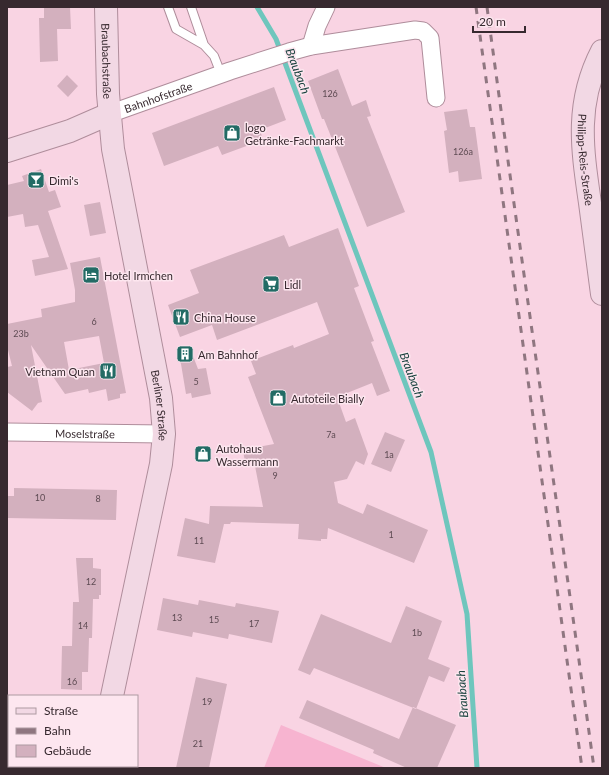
<svg xmlns="http://www.w3.org/2000/svg" width="609" height="775" font-family="Lato,sans-serif">
<style>
.pitch{fill:#f7b4d0}
.lines{fill:none;stroke-linecap:round;stroke-linejoin:round}
.stream{stroke:#6ec6bd;stroke-width:5}
.building{fill:#d3b0be;fill-rule:evenodd}
.lane-casing{stroke:#af8d9b;stroke-width:10}
.street-casing{stroke:#af8d9b;stroke-width:19}
.secondary-casing{stroke:#af8d9b;stroke-width:24}
.lane{stroke:#fff;stroke-width:8}
.street{stroke:#fff;stroke-width:17}
.secondary{stroke:#f2d8e4;stroke-width:22}
.rail{stroke:#8f7680;stroke-width:3;stroke-dasharray:7 7;stroke-linecap:butt}
.labels{text-anchor:middle;dominant-baseline:central;stroke-width:3;stroke-linejoin:round;paint-order:stroke}
.number-label{font-size:9px;fill:#5e4b53}
.street-label{font-size:11px;fill:#37292f;stroke:#fde6ef}
.poi-label{font-size:11px;fill:#37292f;stroke:#fde6ef;text-anchor:start}
.water-label{font-size:12px;font-style:italic;fill:#1a433f;stroke:#fde6ef}
</style>
<rect width="100%" height="100%" fill="#f9d4e3"/>
<path class="pitch" d="M 281,725 L 386,768 L 264,768 Z"/>
<g class="lines">
<path class="stream" d="M 257,7 L 276,39 L 431,452 L 467,614 L 477,768"/>
</g>
<path class="building" d="M 44,7 L 70,7 L 71,29 L 57,29 L 58,61 L 40,62 L 39,18 L 44,18 Z
M 338,69 L 352,106 L 366,100 L 371,116 L 367,117 L 405,212 L 367,227 L 324,119 L 322,119 L 308,81 Z
M 67,75 L 78,86 L 68,97 L 57,86 Z
M 274,87 L 286,120 L 260,130 L 263,140 L 222,155 L 218,146 L 164,166 L 152,133 Z
M 467,109 L 470,127 L 475,127 L 482,179 L 459,182 L 458,171 L 449,173 L 444,131 L 447,130 L 444,112 Z
M 41,169 L 49,192 L 55,190 L 61,207 L 48,211 L 68,269 L 35,276 L 32,260 L 49,257 L 38,225 L 25,227 L 23,214 L 7,217 L 7,185 L 24,181 L 22,176 Z
M 100,202 L 106,233 L 90,236 L 84,205 Z
M 338,228 L 359,286 L 354,288 L 374,341 L 371,342 L 390,391 L 377,396 L 372,383 L 337,397 L 346,422 L 355,418 L 368,454 L 364,465 L 356,461 L 347,479 L 334,482 L 338,503 L 363,514 L 367,504 L 428,530 L 414,563 L 328,528 L 327,539 L 321,539 L 321,541 L 298,539 L 299,524 L 231,522 L 230,524 L 224,524 L 215,563 L 177,556 L 185,518 L 209,524 L 210,506 L 263,507 L 254,461 L 245,463 L 243,450 L 274,444 L 248,377 L 256,374 L 251,361 L 293,345 L 294,348 L 329,334 L 317,302 L 217,340 L 212,325 L 180,337 L 168,305 L 199,293 L 190,270 L 284,235 L 289,247 Z
M 100,257 L 126,393 L 120,394 L 120,398 L 108,401 L 106,389 L 89,393 L 88,389 L 65,394 L 31,345 L 42,402 L 38,403 L 32,411 L 7,392 L 7,367 L 12,366 L 7,346 L 7,324 L 42,317 L 41,309 L 75,302 L 75,290 L 70,263 ZM 99,336 L 104,363 L 69,370 L 64,342 Z
M 190,348 L 198,369 L 206,368 L 211,394 L 192,398 L 191,393 L 186,394 L 181,364 L 177,353 Z
M 385,432 L 405,440 L 391,472 L 371,464 Z
M 14,488 L 117,490 L 116,520 L 7,518 L 7,496 L 14,496 Z
M 76,558 L 93,558 L 93,568 L 101,569 L 101,595 L 99,595 L 99,599 L 93,599 L 92,638 L 89,638 L 88,672 L 82,672 L 82,690 L 61,689 L 62,646 L 72,646 L 73,602 L 79,602 Z
M 163,598 L 198,605 L 199,600 L 235,607 L 236,603 L 279,611 L 272,643 L 229,634 L 228,639 L 193,632 L 192,637 L 157,630 Z
M 406,606 L 442,621 L 428,659 L 450,668 L 444,682 L 429,676 L 416,709 L 314,668 L 310,675 L 298,670 L 321,614 L 391,643 Z
M 196,677 L 227,684 L 209,768 L 176,768 Z
M 307,700 L 399,739 L 413,707 L 456,725 L 437,768 L 407,768 L 373,753 L 374,750 L 299,718 Z"/>
<g class="lines">
<g class="lane-casing">
<path id="lane" d="M 168,7 L 176,29 L 204,45 L 214,56 L 221,74
M 191,7 L 204,45"/>
</g>
<g class="street-casing">
<g id="street">
<path d="M 311,46 L 317,26 L 326,7"/>
<path id="s1" d="M 109,114 L 230,71 L 289,52 L 311,46 L 415,30 L 423,31 L 430,38 L 436,98"/>
<path id="s2" d="M 7,432 L 164,434"/>
</g>
</g>
<g class="secondary-casing">
<g id="secondary">
<path id="s3" d="M 106,7 L 108,94 L 113,149 L 161,398 L 164,434 L 161,464 L 112,696"/>
<path id="s4" d="M 602,51 C 575,103 582,148 590,203 C 594,233 598,264 602,294"/>
<path d="M 7,151 L 70,131 L 109,114"/>
<path d="M 97,768 L 97,766"/>
</g>
</g>
<use href="#lane" class="lane"/>
<use href="#street" class="street"/>
<use href="#secondary" class="secondary"/>
<path class="rail" d="M 476,7 L 582,768
M 487,7 C 521,261 559,514 594,768"/>
</g>
<defs>
<g id="shop-square" transform="scale(0.9)"><rect x="-9" y="-9" width="18" height="18" rx="4" fill="#226b65" stroke="#fde6ef"/><path d="M-5-2.5h2.3a2.7 3.5 0 0 1 5.4 0H5L5.5 6h-11ZM-1.5-2.5h3a1.5 2.3 0 0 0-3 0Z" fill="#fff"/></g>
<g id="bar-square" transform="scale(0.9)"><rect x="-9" y="-9" width="18" height="18" rx="4" fill="#226b65" stroke="#fde6ef"/><path d="M-6-5H6L.8 .8V4.5H3.5V6h-7V4.5H-.8V.8Z" fill="#fff"/></g>
<g id="hotel-square" transform="scale(0.9)"><rect x="-9" y="-9" width="18" height="18" rx="4" fill="#226b65" stroke="#fde6ef"/><path d="M-6-4.5h1.5V1H6V5H4.5V3h-9V5H-6ZM-4 0a1.8 1.8 0 1 1 3.6 0ZM.5 0V-2.5h3Q6-2.5 6 0Z" fill="#fff"/></g>
<g id="supermarket-square" transform="scale(0.9)"><rect x="-9" y="-9" width="18" height="18" rx="4" fill="#226b65" stroke="#fde6ef"/><path d="M-6-5.5h2.5l.6 2H6L4.5 2H-2.5L-4.4-4H-6ZM-1.5 3.2a1.3 1.3 0 1 0 .1 0ZM3 3.2a1.3 1.3 0 1 0 .1 0Z" fill="#fff"/></g>
<g id="restaurant-square" transform="scale(0.9)"><rect x="-9" y="-9" width="18" height="18" rx="4" fill="#226b65" stroke="#fde6ef"/><path d="M-5-6h1v4h1v-4h1v4h1v-4h1v5L-1.5 .5V6h-2V.5L-5-1ZM5-6V6H3V1.5H1.5Q1.5-4 5-6Z" fill="#fff"/></g>
<g id="building-square" transform="scale(0.9)"><rect x="-9" y="-9" width="18" height="18" rx="4" fill="#226b65" stroke="#fde6ef"/><path d="M-4-6H4V6H1V3H-1V6H-4ZM-2.5-4.3h1.7v1.8h-1.7ZM.8-4.3h1.7v1.8H.8ZM-2.5-1h1.7V.8h-1.7ZM.8-1h1.7V.8H.8Z" fill="#fff"/></g>
</defs>
<g fill-rule="evenodd">
<use href="#shop-square" x="232" y="133"/>
<use href="#bar-square" x="36" y="180"/>
<use href="#hotel-square" x="91" y="275"/>
<use href="#supermarket-square" x="271" y="284"/>
<use href="#restaurant-square" x="181" y="317"/>
<use href="#building-square" x="185" y="354"/>
<use href="#restaurant-square" x="108" y="371"/>
<use href="#shop-square" x="278" y="398"/>
<use href="#shop-square" x="203" y="454"/>
</g>
<g class="labels">
<g class="number-label">
<text x="330" y="93">126</text>
<text x="463" y="151">126a</text>
<text x="94" y="321">6</text>
<text x="21" y="333">23b</text>
<text x="196" y="381">5</text>
<text x="331" y="434">7a</text>
<text x="389" y="454">1a</text>
<text x="275" y="475">9</text>
<text x="40" y="497">10</text>
<text x="98" y="498">8</text>
<text x="391" y="534">1</text>
<text x="199" y="540">11</text>
<text x="91" y="581">12</text>
<text x="177" y="617">13</text>
<text x="214" y="619">15</text>
<text x="254" y="623">17</text>
<text x="83" y="625">14</text>
<text x="417" y="632">1b</text>
<text x="72" y="681">16</text>
<text x="207" y="701">19</text>
<text x="198" y="743">21</text>
</g>
<g class="street-label">
<text stroke="none"><textPath href="#s3" startOffset="54">Braubachstraße</textPath></text>
<text stroke="none"><textPath href="#s1" startOffset="52">Bahnhofstraße</textPath></text>
<text stroke="none"><textPath href="#s4" startOffset="112">Philipp-Reis-Straße</textPath></text>
<text stroke="none"><textPath href="#s3" startOffset="403">Berliner Straße</textPath></text>
<text stroke="none"><textPath href="#s2" startOffset="78">Moselstraße</textPath></text>
</g>
<g class="poi-label">
<text x="245" y="127">logo<tspan x="245" dy="13">Getränke-Fachmarkt</tspan></text>
<text x="49" y="180">Dimi's</text>
<text x="104" y="275">Hotel Irmchen</text>
<text x="284" y="284">Lidl</text>
<text x="194" y="317">China House</text>
<text x="198" y="354">Am Bahnhof</text>
<text x="95" y="371" text-anchor="end">Vietnam Quan</text>
<text x="291" y="398">Autoteile Bially</text>
<text x="216" y="448">Autohaus<tspan x="216" dy="13">Wassermann</tspan></text>
</g>
<g class="water-label">
<text transform="translate(298 71) rotate(69)">Braubach</text>
<text transform="translate(412 375) rotate(69)">Braubach</text>
<text transform="translate(462 694) rotate(-94)">Braubach</text>
</g>
</g>
<rect width="609" height="775" fill="none" stroke="#37292f" stroke-width="16"/>
<rect x="8" y="695" width="130" height="72" fill="#fde6ef" stroke="#ae9aa2"/>
<rect x="16" y="708" width="20" height="6" fill="#f2d8e4" stroke="#ae9aa2"/>
<text x="44" y="715" font-size="12" fill="#37292f">Straße</text>
<rect x="16" y="728" width="20" height="6" fill="#8f7680" stroke="#ae9aa2"/>
<text x="44" y="735" font-size="12" fill="#37292f">Bahn</text>
<rect x="16" y="745" width="20" height="12" fill="#d3b0be" stroke="#ae9aa2"/>
<text x="44" y="755" font-size="12" fill="#37292f">Gebäude</text>
<path d="M473 26v6h52v-6" fill="none" stroke="#37292f" stroke-width="2"/>
<text x="479" y="26" font-size="12" fill="#37292f" stroke="#fde6ef" stroke-width="3" paint-order="stroke">20 m</text>
</svg>
